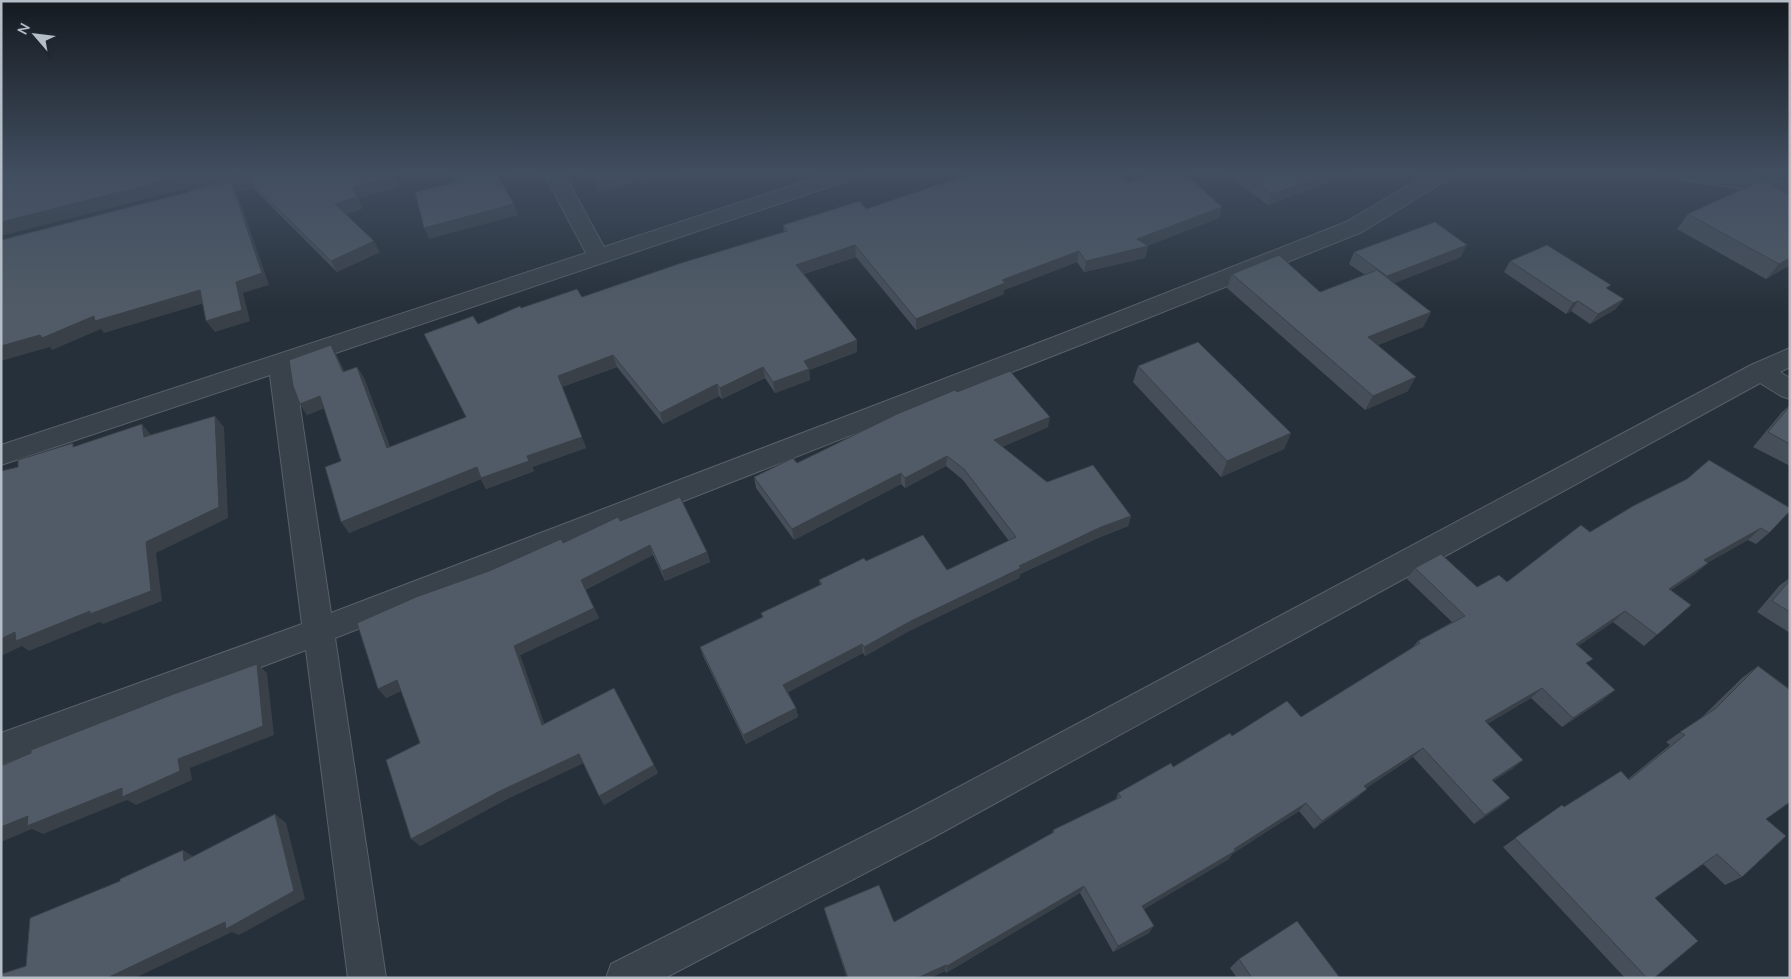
<svg xmlns="http://www.w3.org/2000/svg" width="1791" height="979" font-family="'Nunito Sans',sans-serif">
<style>
.lines{fill:none;stroke-linecap:round;stroke-linejoin:round}
.street-casing{stroke:#576068;stroke-width:2}
.street{fill:#39424a;fill-rule:evenodd}
.wall{fill:#464e59}
.shaded-wall{fill:#394048}
.building{fill:#515b67;stroke:#394048}
</style>
<rect width="100%" height="100%" fill="#26303a"/>
<g class="lines">
<g class="street-casing">
<path id="street" d="M 259,172 L 294,172 L 291,176 L 196,201 L 189,199 L 186,195 L 189,191 Z
M 543,172 L 563,172 L 604,247 L 833,172 L 864,172 L 861,176 L 294,367 L 331,613 L 1072,330 L 1346,222 L 1431,172 L 1456,172 L 1453,176 L 1362,232 L 1088,342 L 335,638 L 386,978 L 348,978 L 306,650 L 1,765 L 1,733 L 302,624 L 270,375 L 1,465 L 1,445 L 586,253 Z
M 1658,172 L 1714,172 L 1790,183 L 1790,195 L 1668,178 L 1661,176 Z
M 1790,348 L 1790,367 L 1780,372 L 1790,378 L 1790,399 L 1781,396 L 1760,383 L 932,838 L 665,978 L 606,978 L 611,964 L 908,814 L 1751,365 Z"/>
</g>
<use href="#street" class="street"/>
</g>
<path class="wall" d="M 392,172 L 398,187 L 358,198 L 362,209 L 346,214 L 380,252 L 337,272 L 253,188 L 246,177 Z
M 588,172 L 679,172 L 679,174 L 643,184 L 640,180 L 600,192 Z
M 1224,172 L 1359,172 L 1268,205 Z
M 1129,182 L 1219,218 L 1147,246 L 1148,246 L 1145,258 L 1084,272 L 1077,262 L 1004,290 L 1004,294 L 916,330 L 856,257 L 804,274 L 857,340 L 857,352 L 809,370 L 810,380 L 775,393 L 765,378 L 722,399 L 719,396 L 663,424 L 617,367 L 562,387 L 586,448 L 532,467 L 534,471 L 486,489 L 481,479 L 349,533 L 341,461 L 324,408 L 307,415 L 300,404 L 337,356 L 344,371 L 357,367 L 364,378 L 390,447 L 466,417 L 478,324 L 521,308 L 582,297 L 784,232 L 783,225 L 866,209 Z
M 1688,214 L 1790,265 L 1766,279 L 1677,229 Z
M 1354,252 L 1461,257 L 1394,283 L 1431,312 L 1423,327 L 1378,345 L 1408,391 L 1365,410 L 1227,288 L 1232,274 L 1320,292 L 1365,275 L 1349,264 Z
M 1510,261 L 1608,289 L 1616,309 L 1590,324 L 1571,311 L 1566,314 L 1504,272 Z
M 1138,366 L 1291,433 L 1284,449 L 1221,477 L 1133,382 Z
M 957,392 L 1048,427 L 1002,447 L 1047,482 L 1131,516 L 1128,526 L 1098,538 L 1020,574 L 1019,578 L 909,631 L 865,656 L 863,653 L 788,692 L 796,708 L 798,717 L 746,744 L 703,656 L 700,647 L 762,617 L 761,613 L 820,585 L 819,580 L 866,561 L 947,570 L 1009,541 L 963,480 L 946,466 L 905,488 L 901,484 L 794,540 L 756,488 L 754,477 L 797,463 Z
M 1790,405 L 1790,466 L 1753,447 L 1782,412 Z
M 1687,479 L 1769,533 L 1756,544 L 1748,540 L 1707,563 L 1708,563 L 1695,574 L 1671,590 L 1691,605 L 1644,646 L 1613,622 L 1578,646 L 1603,700 L 1562,727 L 1531,698 L 1487,724 L 1523,760 L 1512,769 L 1493,781 L 1510,798 L 1499,807 L 1474,824 L 1413,757 L 1366,788 L 1358,797 L 1314,829 L 1299,811 L 1232,854 L 1229,859 L 1144,909 L 1149,933 L 1113,952 L 1080,893 L 946,973 L 945,971 L 930,978 L 847,978 L 826,915 L 824,908 L 894,922 L 1052,833 L 1053,830 L 1116,799 L 1118,793 L 1173,767 L 1232,736 L 1301,717 L 1412,648 L 1418,641 L 1452,622 L 1407,579 L 1415,568 L 1477,587 L 1507,582 L 1590,532 Z
M 620,521 L 707,552 L 710,562 L 665,581 L 653,555 L 585,590 L 599,618 L 520,655 L 544,724 L 654,765 L 658,773 L 604,805 L 583,763 L 507,799 L 420,846 L 420,743 L 401,691 L 386,698 L 563,543 Z
M 1790,578 L 1790,633 L 1757,612 L 1780,585 Z
M 1758,666 L 1790,689 L 1790,802 L 1766,819 L 1742,877 L 1725,885 L 1703,864 L 1655,898 L 1654,978 L 1625,978 L 1503,847 L 1562,805 L 1564,807 L 1628,779 L 1670,745 L 1666,742 L 1701,718 L 1743,677 Z
M 1239,959 L 1340,978 L 1237,978 L 1230,968 Z"/>
<path class="shaded-wall" d="M 199,172 L 231,172 L 232,177 L 1,236 L 1,222 Z
M 239,172 L 250,172 L 240,175 Z
M 392,172 L 398,187 L 358,198 L 362,209 L 341,215 L 335,204 L 353,187 Z
M 632,172 L 638,172 L 640,180 L 600,192 L 598,183 Z
M 651,172 L 679,172 L 679,174 L 643,184 L 641,175 Z
M 1334,172 L 1359,172 L 1268,205 L 1272,194 Z
M 231,181 L 237,192 L 269,285 L 243,293 L 250,321 L 215,332 L 206,321 L 236,282 Z
M 514,204 L 518,215 L 429,239 L 424,228 Z
M 1222,207 L 1219,218 L 1141,248 L 1148,246 L 1145,258 L 1084,272 L 1086,261 L 1137,239 Z
M 374,241 L 380,252 L 337,272 L 331,261 Z
M 855,245 L 856,257 L 797,276 L 796,265 Z
M 1467,245 L 1461,257 L 1382,288 L 1387,276 Z
M 1079,251 L 1077,262 L 1004,290 L 1004,294 L 916,330 L 916,319 L 1002,280 Z
M 1790,258 L 1790,265 L 1766,279 L 1779,264 Z
M 200,290 L 208,302 L 104,333 L 101,329 L 52,350 L 50,347 L 1,361 L 1,346 L 40,335 L 94,316 Z
M 1624,299 L 1616,309 L 1590,324 L 1598,314 Z
M 1578,301 L 1571,311 L 1566,314 L 1573,303 Z
M 1431,312 L 1423,327 L 1361,352 L 1368,337 Z
M 857,340 L 857,352 L 809,370 L 810,380 L 775,393 L 773,382 L 804,361 Z
M 331,345 L 337,356 L 350,383 L 343,372 Z
M 613,355 L 617,367 L 562,387 L 558,376 Z
M 357,367 L 364,378 L 394,459 L 387,448 Z
M 763,367 L 765,378 L 722,399 L 720,388 Z
M 1416,377 L 1408,391 L 1365,410 L 1373,396 Z
M 717,384 L 719,396 L 663,424 L 660,413 Z
M 320,396 L 327,407 L 307,415 L 300,404 Z
M 215,416 L 224,427 L 228,518 L 156,553 L 162,601 L 103,624 L 100,622 L 29,651 L 22,646 L 1,656 L 1,639 L 15,632 L 90,611 L 146,542 Z
M 1050,417 L 1048,427 L 993,451 L 994,440 Z
M 142,424 L 151,435 L 144,437 Z
M 1291,433 L 1284,449 L 1221,477 L 1227,461 Z
M 582,437 L 586,448 L 532,467 L 534,471 L 486,489 L 481,479 L 349,533 L 341,522 L 477,467 L 527,456 Z
M 947,456 L 946,466 L 905,488 L 905,478 Z
M 901,473 L 901,484 L 794,540 L 792,529 Z
M 1131,516 L 1128,526 L 1098,538 L 1020,574 L 1019,578 L 909,631 L 865,656 L 864,647 L 909,622 L 1019,566 L 1101,527 Z
M 1761,528 L 1748,540 L 1692,571 L 1704,560 Z
M 650,545 L 653,555 L 585,590 L 581,580 Z
M 707,552 L 710,562 L 665,581 L 662,571 Z
M 1708,563 L 1695,574 L 1657,599 L 1669,589 Z
M 594,608 L 599,618 L 520,655 L 548,734 L 542,725 L 514,646 Z
M 1625,611 L 1613,622 L 1565,655 L 1576,644 Z
M 862,644 L 863,653 L 785,694 L 783,685 Z
M 257,664 L 267,673 L 274,735 L 190,768 L 192,780 L 136,805 L 127,800 L 43,834 L 32,829 L 1,842 L 1,827 L 28,816 L 122,788 L 178,759 Z
M 397,680 L 405,689 L 386,698 L 378,689 Z
M 1542,688 L 1531,698 L 1475,731 L 1485,721 Z
M 1615,690 L 1603,700 L 1562,727 L 1573,718 Z
M 796,708 L 798,717 L 746,744 L 743,735 Z
M 1423,748 L 1413,757 L 1356,795 L 1364,786 Z
M 579,754 L 584,763 L 507,799 L 420,846 L 411,839 L 500,791 Z
M 1523,760 L 1512,769 L 1481,789 L 1492,780 Z
M 654,765 L 658,773 L 604,805 L 599,796 Z
M 1367,789 L 1358,797 L 1314,829 L 1322,821 Z
M 1510,798 L 1499,807 L 1474,824 L 1485,815 Z
M 1306,803 L 1299,811 L 1232,854 L 1229,859 L 1137,913 L 1142,906 Z
M 275,814 L 286,823 L 305,899 L 239,935 L 232,932 L 135,978 L 107,978 Z
M 183,850 L 196,858 L 184,861 Z
M 1084,886 L 1080,893 L 946,973 L 947,966 Z
M 1154,926 L 1149,933 L 1113,952 L 1118,946 Z
M 946,965 L 945,971 L 930,978 L 917,978 Z"/>
<path class="building" d="M 1,172 L 199,172 L 1,222 Z
M 263,172 L 391,172 L 393,176 L 353,187 L 357,197 L 335,204 L 374,241 L 331,261 L 246,177 Z
M 452,172 L 496,172 L 514,204 L 424,228 L 415,192 L 457,182 Z
M 591,172 L 632,172 L 598,183 Z
M 639,172 L 651,172 L 641,175 Z
M 975,172 L 1119,172 L 1129,182 L 1154,172 L 1184,172 L 1222,207 L 1137,239 L 1148,246 L 1086,261 L 1079,251 L 1002,280 L 1005,283 L 916,319 L 855,245 L 796,265 L 857,340 L 804,361 L 809,369 L 773,382 L 763,367 L 720,388 L 717,384 L 660,413 L 613,355 L 558,376 L 582,437 L 527,456 L 529,461 L 481,478 L 477,467 L 341,522 L 325,467 L 341,461 L 320,396 L 300,404 L 293,386 L 289,360 L 331,345 L 343,372 L 357,367 L 387,448 L 466,417 L 424,334 L 473,316 L 478,324 L 520,306 L 521,308 L 577,289 L 582,297 L 681,263 L 787,231 L 783,225 L 860,201 L 866,209 Z
M 1241,172 L 1334,172 L 1272,194 Z
M 1762,180 L 1790,195 L 1790,258 L 1779,264 L 1688,214 Z
M 231,181 L 262,273 L 236,282 L 242,310 L 206,321 L 200,290 L 95,321 L 94,316 L 42,338 L 40,335 L 1,346 L 1,240 Z
M 1435,222 L 1467,245 L 1387,276 L 1354,252 Z
M 1547,245 L 1611,285 L 1606,288 L 1624,299 L 1598,314 L 1578,301 L 1573,303 L 1510,261 Z
M 1279,255 L 1320,292 L 1377,270 L 1431,312 L 1368,337 L 1416,377 L 1373,396 L 1232,274 Z
M 1198,342 L 1291,433 L 1227,461 L 1138,366 Z
M 1010,371 L 1050,417 L 994,440 L 1047,482 L 1093,465 L 1131,516 L 1101,527 L 1019,566 L 1021,568 L 909,622 L 864,647 L 862,644 L 783,685 L 796,708 L 743,735 L 700,647 L 763,617 L 761,613 L 822,584 L 819,580 L 864,558 L 866,561 L 923,535 L 947,570 L 1016,537 L 964,469 L 947,456 L 905,478 L 901,473 L 792,529 L 754,477 L 793,458 L 797,463 L 897,414 L 955,390 L 957,392 Z
M 1790,406 L 1790,444 L 1768,432 Z
M 215,416 L 219,507 L 146,542 L 151,591 L 90,614 L 90,611 L 16,641 L 15,632 L 1,639 L 1,471 L 18,467 L 18,460 L 73,443 L 73,447 L 142,424 L 144,437 Z
M 1709,460 L 1790,508 L 1790,511 L 1769,533 L 1761,528 L 1704,560 L 1708,563 L 1669,589 L 1691,605 L 1657,635 L 1625,611 L 1576,644 L 1593,659 L 1586,663 L 1615,690 L 1573,718 L 1542,688 L 1485,721 L 1523,760 L 1492,780 L 1510,798 L 1485,815 L 1423,748 L 1364,786 L 1367,789 L 1322,821 L 1306,803 L 1234,849 L 1235,851 L 1142,906 L 1154,926 L 1118,946 L 1084,886 L 947,966 L 946,965 L 917,978 L 848,978 L 824,908 L 879,885 L 894,922 L 1054,832 L 1053,830 L 1121,797 L 1118,793 L 1171,763 L 1173,767 L 1230,733 L 1232,736 L 1287,701 L 1301,717 L 1420,643 L 1418,641 L 1465,616 L 1415,568 L 1441,554 L 1477,587 L 1499,575 L 1507,582 L 1581,525 L 1590,532 L 1633,506 L 1687,479 Z
M 680,497 L 707,552 L 662,571 L 650,545 L 581,580 L 594,608 L 514,646 L 542,725 L 614,688 L 654,765 L 599,796 L 579,754 L 500,791 L 411,839 L 386,760 L 420,743 L 397,680 L 378,689 L 357,623 L 416,597 L 489,571 L 561,539 L 563,543 L 618,517 L 620,521 Z
M 1790,580 L 1790,612 L 1772,601 Z
M 257,664 L 263,726 L 178,759 L 180,771 L 122,797 L 122,788 L 27,826 L 28,816 L 1,827 L 1,766 L 31,753 L 31,750 L 171,695 Z
M 1758,666 L 1790,690 L 1790,802 L 1766,819 L 1786,836 L 1742,877 L 1717,854 L 1655,898 L 1698,941 L 1654,978 L 1647,978 L 1515,838 L 1562,805 L 1564,807 L 1621,771 L 1629,780 L 1685,735 L 1680,732 L 1715,709 Z
M 275,814 L 294,891 L 226,929 L 225,922 L 107,978 L 1,978 L 1,974 L 26,966 L 30,918 L 120,881 L 120,879 L 183,850 L 184,861 Z
M 1297,921 L 1340,978 L 1252,978 L 1239,959 Z"/>
<linearGradient id="sky" x2="0" y2="1"><stop stop-color="#151a20"/><stop offset="0.56" stop-color="#414e60"/><stop offset="1" stop-color="#414e60" stop-opacity="0"/></linearGradient>
<rect width="1791" height="309" fill="url(#sky)"/>
<rect width="1791" height="979" fill="none" stroke="#b5bdc6" stroke-width="5"/>
<g transform="translate(35 35) rotate(298)" stroke="#1e272f" stroke-width="4" paint-order="stroke">
<path d="M0-4L9 19L0 12L-9 19Z" fill="#b5bdc6"/>
<text y="-8" font-size="14" font-weight="bold" text-anchor="middle" fill="#b5bdc6">N</text>
</g>
</svg>
